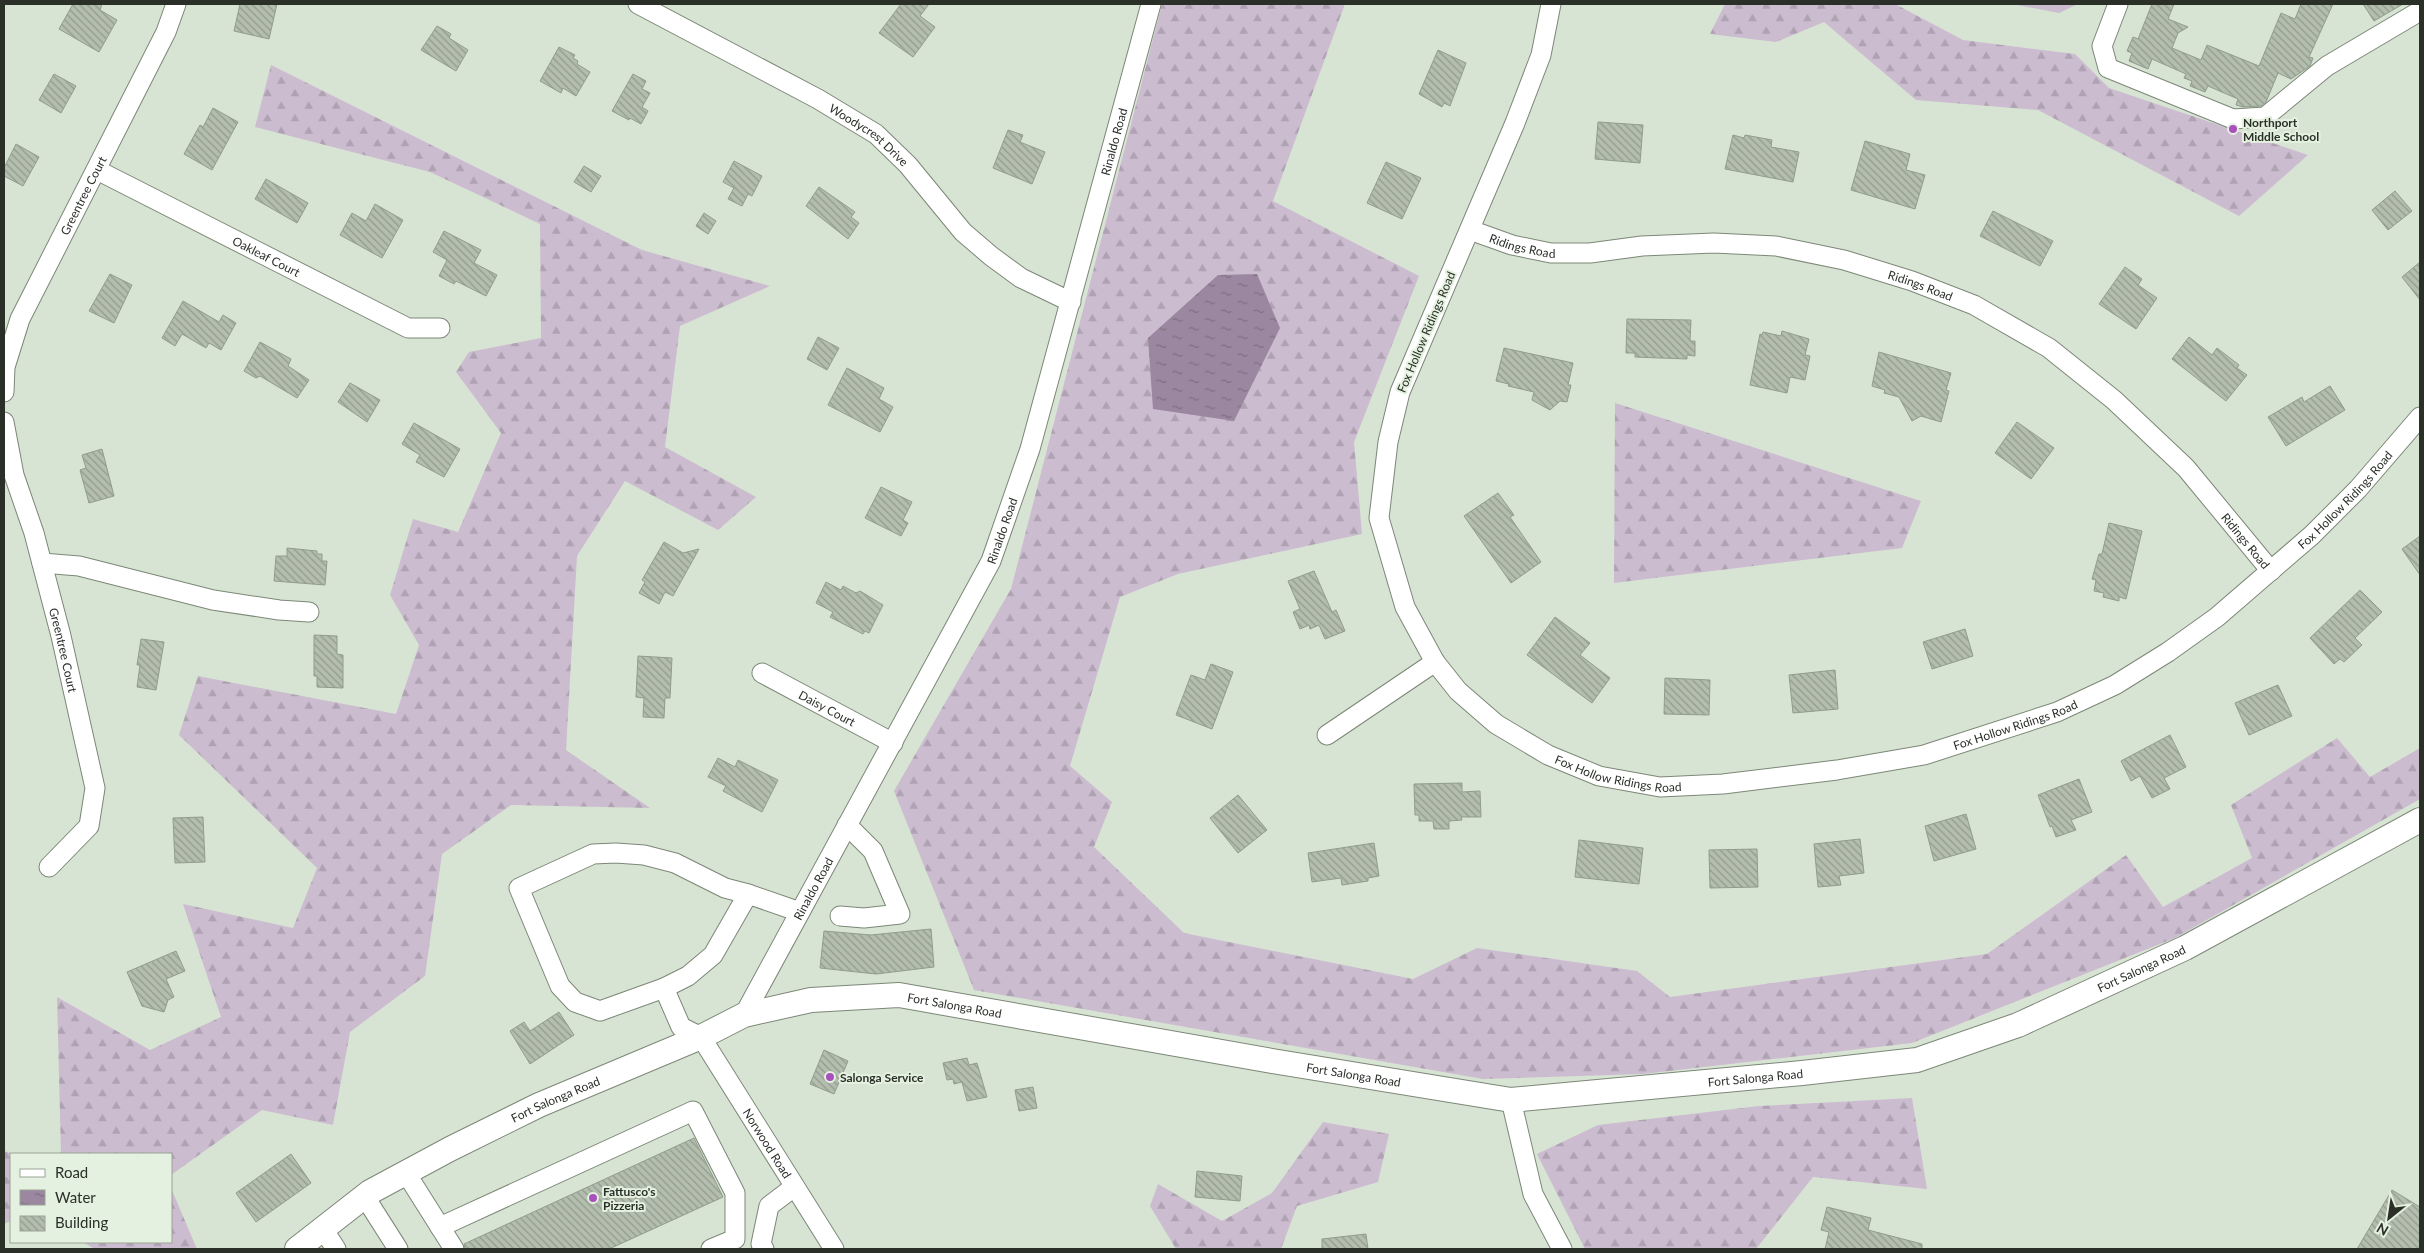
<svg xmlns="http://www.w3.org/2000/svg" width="2424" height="1253" font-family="Lato,sans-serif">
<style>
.green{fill:#ccbcd0}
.forest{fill:url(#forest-firs)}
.water{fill:url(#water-ripples)}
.building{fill:url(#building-back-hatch);stroke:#919d8c}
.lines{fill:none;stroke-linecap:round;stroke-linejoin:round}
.minor-casing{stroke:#7c8777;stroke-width:21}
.major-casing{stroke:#7c8777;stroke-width:26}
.minor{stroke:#fff;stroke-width:19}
.major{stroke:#fff;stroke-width:24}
.poi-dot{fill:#a950bd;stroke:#e5f1e0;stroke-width:2}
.labels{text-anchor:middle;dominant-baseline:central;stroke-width:4;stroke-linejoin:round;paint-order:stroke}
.poi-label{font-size:12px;font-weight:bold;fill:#2a2f28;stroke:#e5f1e0;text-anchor:start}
.street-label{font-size:12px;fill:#2a2f28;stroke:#e5f1e0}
</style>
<defs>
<pattern id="forest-firs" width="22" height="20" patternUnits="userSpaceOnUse" patternTransform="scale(1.25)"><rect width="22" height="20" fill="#ccbcd0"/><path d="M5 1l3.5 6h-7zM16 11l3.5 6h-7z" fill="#afa2b3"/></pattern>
<pattern id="water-ripples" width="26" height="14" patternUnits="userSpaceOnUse" patternTransform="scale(1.25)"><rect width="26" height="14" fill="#9b879f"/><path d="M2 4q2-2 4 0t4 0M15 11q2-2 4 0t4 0" fill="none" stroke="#7f6f82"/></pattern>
<pattern id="building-back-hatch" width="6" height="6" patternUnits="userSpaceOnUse" patternTransform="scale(1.25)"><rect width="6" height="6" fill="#b3beae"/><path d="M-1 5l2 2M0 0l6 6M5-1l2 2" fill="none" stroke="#929b8e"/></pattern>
</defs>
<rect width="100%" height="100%" fill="#d8e4d3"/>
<path class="green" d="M 2012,4 L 2078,4 L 2059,13 Z"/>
<path class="forest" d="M 1162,4 L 1345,4 L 1273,201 L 1419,276 L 1354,442 L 1362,534 L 1178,574 L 1120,597 L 1070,766 L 1112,802 L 1094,847 L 1184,933 L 1413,979 L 1477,948 L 1637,971 L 1670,997 L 1987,954 L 2126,855 L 2163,907 L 2252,858 L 2231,805 L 2337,738 L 2370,777 L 2420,748 L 2420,799 L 2175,938 L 1912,1043 L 1643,1074 L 1483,1079 L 974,990 L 894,791 L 1011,589 Z
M 1725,4 L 1895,4 L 1963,40 L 2075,54 L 2109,88 L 2308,155 L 2239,216 L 2038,110 L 1916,100 L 1824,22 L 1776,42 L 1710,34 Z
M 271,65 L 642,250 L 770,286 L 680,326 L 665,447 L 756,497 L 718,530 L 625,481 L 577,556 L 566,750 L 650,808 L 511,805 L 442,854 L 425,976 L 350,1032 L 333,1125 L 262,1110 L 171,1175 L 171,1154 L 61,1154 L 57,997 L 150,1050 L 221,1017 L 183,904 L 293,928 L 317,868 L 179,735 L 198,676 L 396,714 L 419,645 L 390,595 L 413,519 L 458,532 L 501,433 L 456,372 L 469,352 L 541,338 L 540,224 L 430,172 L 255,127 Z
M 1615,403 L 1921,501 L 1902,548 L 1614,583 Z
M 1912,1098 L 1927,1189 L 1813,1177 L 1756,1249 L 1585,1249 L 1537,1154 L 1598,1125 L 1759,1106 Z
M 1323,1122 L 1389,1134 L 1378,1182 L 1297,1206 L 1281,1249 L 1176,1249 L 1150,1206 L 1158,1184 L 1222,1221 L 1272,1193 Z
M 4,1151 L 13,1154 L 11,1154 L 11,1221 L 4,1224 Z
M 171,1188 L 197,1249 L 95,1249 L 82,1242 L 171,1242 Z"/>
<path class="water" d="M 1257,274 L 1280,328 L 1234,421 L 1153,409 L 1148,338 L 1218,275 Z"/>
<path class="building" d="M 73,4 L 102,4 L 100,10 L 117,20 L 99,52 L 59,29 Z
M 240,4 L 277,4 L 269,39 L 234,31 Z
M 901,4 L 929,4 L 920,16 L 935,27 L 913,57 L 879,33 Z
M 2152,4 L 2174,4 L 2168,19 L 2188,27 L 2178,33 L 2172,48 L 2201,60 L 2207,45 L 2259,66 L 2281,13 L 2295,19 L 2301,4 L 2333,4 L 2309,57 L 2313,58 L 2310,66 L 2291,79 L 2278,73 L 2266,102 L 2261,106 L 2243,107 L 2236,105 L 2238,99 L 2208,86 L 2205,92 L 2190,86 L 2192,81 L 2184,78 L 2186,74 L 2152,59 L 2148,69 L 2129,61 L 2132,53 L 2127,51 L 2133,37 L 2138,39 Z
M 2363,4 L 2403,4 L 2374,21 Z
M 437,26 L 451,34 L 449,38 L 468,50 L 456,71 L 421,50 Z
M 559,47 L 575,55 L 573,58 L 578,61 L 577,64 L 590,72 L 576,96 L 563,88 L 561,93 L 540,81 Z
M 1438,50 L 1466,63 L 1450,106 L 1444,103 L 1442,107 L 1419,94 Z
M 54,74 L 76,86 L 61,113 L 39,100 Z
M 633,74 L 646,81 L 642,89 L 650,93 L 642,107 L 648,111 L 641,124 L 630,118 L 629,120 L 612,111 Z
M 213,108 L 238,122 L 212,170 L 184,154 L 200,125 L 203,127 Z
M 1598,122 L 1643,125 L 1640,163 L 1595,159 Z
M 1008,130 L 1023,135 L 1020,142 L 1045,152 L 1032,184 L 993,168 Z
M 1733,135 L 1744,138 L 1745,135 L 1772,140 L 1771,147 L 1799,152 L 1793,182 L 1725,169 Z
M 1865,141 L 1910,154 L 1906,170 L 1925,175 L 1915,209 L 1851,190 Z
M 16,144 L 39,157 L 23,186 L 4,176 L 4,168 Z
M 734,161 L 762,176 L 752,196 L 748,194 L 742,206 L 728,199 L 734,188 L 723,182 Z
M 1386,162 L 1421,178 L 1402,219 L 1367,203 Z
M 584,166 L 601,176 L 591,192 L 574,182 Z
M 266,179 L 308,203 L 297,223 L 255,199 Z
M 819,187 L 855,212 L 851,217 L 859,223 L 848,239 L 806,206 Z
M 2395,191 L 2412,211 L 2388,230 L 2372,210 Z
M 375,204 L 403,220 L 382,258 L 340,235 L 352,213 L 366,221 Z
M 1993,211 L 2053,241 L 2040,266 L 1980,236 Z
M 704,213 L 716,221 L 708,234 L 696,226 Z
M 444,231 L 481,250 L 474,263 L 497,275 L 486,296 L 456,281 L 454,284 L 439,276 L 447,260 L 433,252 Z
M 2420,262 L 2420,300 L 2402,277 Z
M 2125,267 L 2142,279 L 2138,285 L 2157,298 L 2136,329 L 2099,304 Z
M 110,274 L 132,285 L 114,323 L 89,311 Z
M 183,301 L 219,322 L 223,315 L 236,323 L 221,350 L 209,343 L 206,348 L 182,334 L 175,346 L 162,338 Z
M 1627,319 L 1691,320 L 1690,341 L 1695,341 L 1695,356 L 1687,355 L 1687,359 L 1635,357 L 1635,353 L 1626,353 Z
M 1782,331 L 1809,339 L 1805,355 L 1810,356 L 1805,380 L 1790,377 L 1787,393 L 1750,385 L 1760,334 L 1762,335 L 1763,332 L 1781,336 Z
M 818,337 L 839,348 L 827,370 L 807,359 Z
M 2189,337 L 2212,355 L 2217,348 L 2239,365 L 2237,368 L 2247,375 L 2226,401 L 2172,359 Z
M 260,342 L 291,359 L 288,366 L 309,380 L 297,398 L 260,376 L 256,378 L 244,371 Z
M 1504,348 L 1573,363 L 1568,385 L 1571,385 L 1567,402 L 1560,401 L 1550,410 L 1532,400 L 1534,392 L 1508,386 L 1509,384 L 1496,381 Z
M 1879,352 L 1951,373 L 1946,390 L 1949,391 L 1941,422 L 1921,416 L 1912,421 L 1899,397 L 1884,393 L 1885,390 L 1872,386 Z
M 847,368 L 884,388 L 879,399 L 893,407 L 880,432 L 828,405 Z
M 350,383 L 380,400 L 367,422 L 338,402 Z
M 2330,386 L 2345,410 L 2286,446 L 2268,417 L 2302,397 L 2304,402 Z
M 2017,422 L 2054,448 L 2031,479 L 1995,453 Z
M 414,423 L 460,449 L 444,477 L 416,462 L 420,455 L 402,444 Z
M 102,449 L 114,496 L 89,503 L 80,470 L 86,468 L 82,455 Z
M 881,487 L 912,502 L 903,520 L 908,523 L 901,536 L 865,518 Z
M 1498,493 L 1514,515 L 1510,517 L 1541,562 L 1511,583 L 1464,516 Z
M 2109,523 L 2142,531 L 2126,599 L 2119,597 L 2119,601 L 2103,597 L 2104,593 L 2094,591 L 2096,580 L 2092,579 L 2099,554 L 2102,554 Z
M 2420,536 L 2420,575 L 2402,549 Z
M 664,542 L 683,553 L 699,549 L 673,596 L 665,592 L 659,604 L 639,593 L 645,582 L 642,580 Z
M 287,548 L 317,551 L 317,554 L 322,554 L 322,561 L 327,561 L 325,585 L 274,581 L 276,556 L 287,556 Z
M 1314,571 L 1332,612 L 1336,610 L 1345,631 L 1325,639 L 1319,625 L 1310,629 L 1309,625 L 1300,629 L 1293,612 L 1300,609 L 1288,581 Z
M 826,582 L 841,590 L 843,586 L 856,593 L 860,591 L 883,605 L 869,633 L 865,631 L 863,634 L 830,617 L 833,612 L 816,603 Z
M 2360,590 L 2382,612 L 2355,638 L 2362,645 L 2344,662 L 2340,659 L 2334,664 L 2310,638 Z
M 1555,617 L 1590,643 L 1580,655 L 1610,678 L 1592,703 L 1527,655 Z
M 1965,629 L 1973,656 L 1932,669 L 1923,642 Z
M 314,635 L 337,636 L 337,654 L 343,655 L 343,688 L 317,687 L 317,676 L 314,676 Z
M 141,639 L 164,642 L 156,690 L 137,687 L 140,665 L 137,665 Z
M 638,656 L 672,658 L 670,698 L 665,698 L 664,718 L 643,717 L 644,698 L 636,697 Z
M 1211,664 L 1233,672 L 1212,729 L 1176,715 L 1191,675 L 1205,680 Z
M 1835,670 L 1838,709 L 1793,713 L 1789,675 Z
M 1665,678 L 1710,680 L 1709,715 L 1664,714 Z
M 2278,685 L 2292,716 L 2249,735 L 2235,703 Z
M 2170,735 L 2186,767 L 2164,778 L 2170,789 L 2152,798 L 2140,776 L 2131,781 L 2121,761 Z
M 718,758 L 735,767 L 738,760 L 778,780 L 762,812 L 723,791 L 726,786 L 708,777 Z
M 2079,779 L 2092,812 L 2071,820 L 2076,830 L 2056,837 L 2052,826 L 2050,827 L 2038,795 Z
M 1462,783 L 1462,792 L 1480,791 L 1481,817 L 1461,817 L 1462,820 L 1449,821 L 1449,829 L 1434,829 L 1433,821 L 1419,821 L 1419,815 L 1415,815 L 1414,784 Z
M 1238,795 L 1267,830 L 1238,853 L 1210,818 Z
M 1966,814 L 1976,849 L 1934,861 L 1925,826 Z
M 203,817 L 205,862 L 175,863 L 173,818 Z
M 1860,839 L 1864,873 L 1839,876 L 1841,885 L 1818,887 L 1814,844 Z
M 1579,840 L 1643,848 L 1639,884 L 1575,877 Z
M 1374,843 L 1379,876 L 1368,878 L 1368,881 L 1342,885 L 1341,878 L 1312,882 L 1308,853 Z
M 1757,849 L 1758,887 L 1710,888 L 1709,850 Z
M 931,929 L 934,967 L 876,974 L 820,968 L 824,931 L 871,935 Z
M 176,951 L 185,971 L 166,979 L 174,997 L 168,1000 L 164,1012 L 142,1006 L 127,972 Z
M 559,1012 L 574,1035 L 530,1064 L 510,1031 L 524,1022 L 530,1031 Z
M 824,1050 L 848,1061 L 834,1094 L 810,1084 Z
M 967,1058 L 969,1065 L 977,1063 L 987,1097 L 967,1101 L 962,1082 L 954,1084 L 953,1079 L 947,1080 L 943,1063 Z
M 1033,1087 L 1037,1108 L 1019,1111 L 1015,1090 Z
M 694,1138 L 723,1197 L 609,1249 L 465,1249 L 464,1244 Z
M 291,1154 L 311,1183 L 256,1222 L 236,1193 Z
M 1197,1171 L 1242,1176 L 1240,1201 L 1195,1197 Z
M 2392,1190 L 2420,1207 L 2420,1249 L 2357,1249 Z
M 1827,1207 L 1871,1218 L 1868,1230 L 1922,1244 L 1922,1249 L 1825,1249 L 1829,1232 L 1821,1230 Z
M 1366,1234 L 1368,1249 L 1322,1249 L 1322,1239 Z"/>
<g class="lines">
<g class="minor-casing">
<g id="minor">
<path id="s1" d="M 638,4 L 818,99 L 876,134 L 908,165 L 963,232 L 991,256 L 1021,278 L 1071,302"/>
<path id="s2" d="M 1551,4 L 1541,55 L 1515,123 L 1400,392 L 1388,442 L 1379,518 L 1405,607 L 1435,662 L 1458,691 L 1496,724 L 1548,755 L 1599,776 L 1660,787 L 1723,784 L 1837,770 L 1924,755 L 2057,712 L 2115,685 L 2168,652 L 2217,617 L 2312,535 L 2358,489 L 2420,417"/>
<path d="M 2118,4 L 2102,46 L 2108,68 L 2233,119 L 2265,117 L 2327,66 L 2420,11"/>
<path id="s3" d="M 97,170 L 408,328 L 440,328"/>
<path id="s4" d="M 1470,230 L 1512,245 L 1551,253 L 1590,253 L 1642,246 L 1714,243 L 1776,246 L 1844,260 L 1912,281 L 1974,305 L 2049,348 L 2114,400 L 2186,468 L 2271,571"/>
<path id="s5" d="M 4,392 L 5,367 L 20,319 L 166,32 L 176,4"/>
<path id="s6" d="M 4,422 L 14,475 L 34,533 L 61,636 L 95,788 L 89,826 L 49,867"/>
<path d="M 42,563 L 79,566 L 213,600 L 279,610 L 309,612"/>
<path id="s7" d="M 762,673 L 893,743"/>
<path d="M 1327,735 L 1435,662"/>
<path id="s8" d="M 800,912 L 748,894 L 713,955 L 688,976 L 664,988 L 681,1027 L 701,1037 L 834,1249"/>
<path d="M 840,916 L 864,918 L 900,914 L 873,851 L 847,825"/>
<path d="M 664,988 L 600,1011 L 575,1002 L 560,986 L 519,888 L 593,854 L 616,853 L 644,855 L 675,863 L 725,888 L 748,894"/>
<path id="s9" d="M 744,1015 L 991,561 L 1030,449 L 1151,4"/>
<path d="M 1511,1100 L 1533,1194 L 1562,1249"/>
<path d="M 406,1173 L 454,1249"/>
<path d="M 365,1197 L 398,1249"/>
<path d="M 440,1227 L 693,1111 L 735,1193 L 735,1239 L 711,1249"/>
<path d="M 323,1229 L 336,1249"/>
<path d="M 764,1249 L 761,1244 L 769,1206 L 794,1187"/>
</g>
</g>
<g class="major-casing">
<g id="major">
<path id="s10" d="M 297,1249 L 370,1192 L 450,1149 L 539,1105 L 701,1037 L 744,1015 L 811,1000 L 899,995 L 1272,1061 L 1511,1100 L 1802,1073 L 1917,1060 L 2018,1025 L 2185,948 L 2420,820"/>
</g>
</g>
<use href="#minor" class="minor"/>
<use href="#major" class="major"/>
</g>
<g class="poi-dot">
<circle cx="2233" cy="129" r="5"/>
<circle cx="830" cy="1077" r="5"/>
<circle cx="593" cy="1198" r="5"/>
</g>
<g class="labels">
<g class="poi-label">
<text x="2243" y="122">Northport<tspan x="2243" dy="14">Middle School</tspan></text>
<text x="840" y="1077">Salonga Service</text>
<text x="603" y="1191">Fattusco's<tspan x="603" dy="14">Pizzeria</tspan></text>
</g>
<g class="street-label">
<text stroke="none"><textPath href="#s1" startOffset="266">Woodycrest Drive</textPath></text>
<text stroke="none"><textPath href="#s9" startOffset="954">Rinaldo Road</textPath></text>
<text stroke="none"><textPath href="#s5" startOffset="214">Greentree Court</textPath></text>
<text stroke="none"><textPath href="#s4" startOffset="55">Ridings Road</textPath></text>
<text stroke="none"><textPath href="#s3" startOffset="190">Oakleaf Court</textPath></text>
<text stroke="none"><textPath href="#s4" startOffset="460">Ridings Road</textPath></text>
<text transform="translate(1426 332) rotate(-67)">Fox Hollow Ridings Road</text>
<text stroke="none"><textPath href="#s2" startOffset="1732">Fox Hollow Ridings Road</textPath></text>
<text stroke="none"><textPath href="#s9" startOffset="549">Rinaldo Road</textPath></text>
<text stroke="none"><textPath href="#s4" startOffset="880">Ridings Road</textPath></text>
<text stroke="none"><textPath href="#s6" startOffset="236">Greentree Court</textPath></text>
<text stroke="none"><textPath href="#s7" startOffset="74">Daisy Court</textPath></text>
<text stroke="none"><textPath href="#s2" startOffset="1328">Fox Hollow Ridings Road</textPath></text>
<text stroke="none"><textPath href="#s2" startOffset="922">Fox Hollow Ridings Road</textPath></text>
<text stroke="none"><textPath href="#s9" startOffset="144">Rinaldo Road</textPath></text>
<text stroke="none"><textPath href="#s10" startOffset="1935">Fort Salonga Road</textPath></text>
<text stroke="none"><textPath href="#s10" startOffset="720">Fort Salonga Road</textPath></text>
<text stroke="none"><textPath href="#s10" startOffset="1125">Fort Salonga Road</textPath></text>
<text stroke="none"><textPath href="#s10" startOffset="1530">Fort Salonga Road</textPath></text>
<text stroke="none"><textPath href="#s10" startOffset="300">Fort Salonga Road</textPath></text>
<text stroke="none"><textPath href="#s8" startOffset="375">Norwood Road</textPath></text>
</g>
</g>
<rect width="2424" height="1253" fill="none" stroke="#2a2f28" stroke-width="10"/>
<rect x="10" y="1153" width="162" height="90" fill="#e5f1e0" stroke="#9aa396"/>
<rect x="20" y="1169" width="25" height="8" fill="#ffffff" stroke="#9aa396"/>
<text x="55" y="1178" font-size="15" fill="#2a2f28">Road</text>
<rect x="20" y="1190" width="25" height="15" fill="url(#water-ripples)" stroke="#9aa396"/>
<text x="55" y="1203" font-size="15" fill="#2a2f28">Water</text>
<rect x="20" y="1216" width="25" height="15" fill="url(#building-back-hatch)" stroke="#9aa396"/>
<text x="55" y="1228" font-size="15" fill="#2a2f28">Building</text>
<g transform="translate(2389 1218) rotate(210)" stroke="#e5f1e0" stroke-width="4" paint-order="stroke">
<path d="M0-4L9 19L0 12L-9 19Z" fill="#2a2f28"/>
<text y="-8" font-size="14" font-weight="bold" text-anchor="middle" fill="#2a2f28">N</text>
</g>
</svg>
